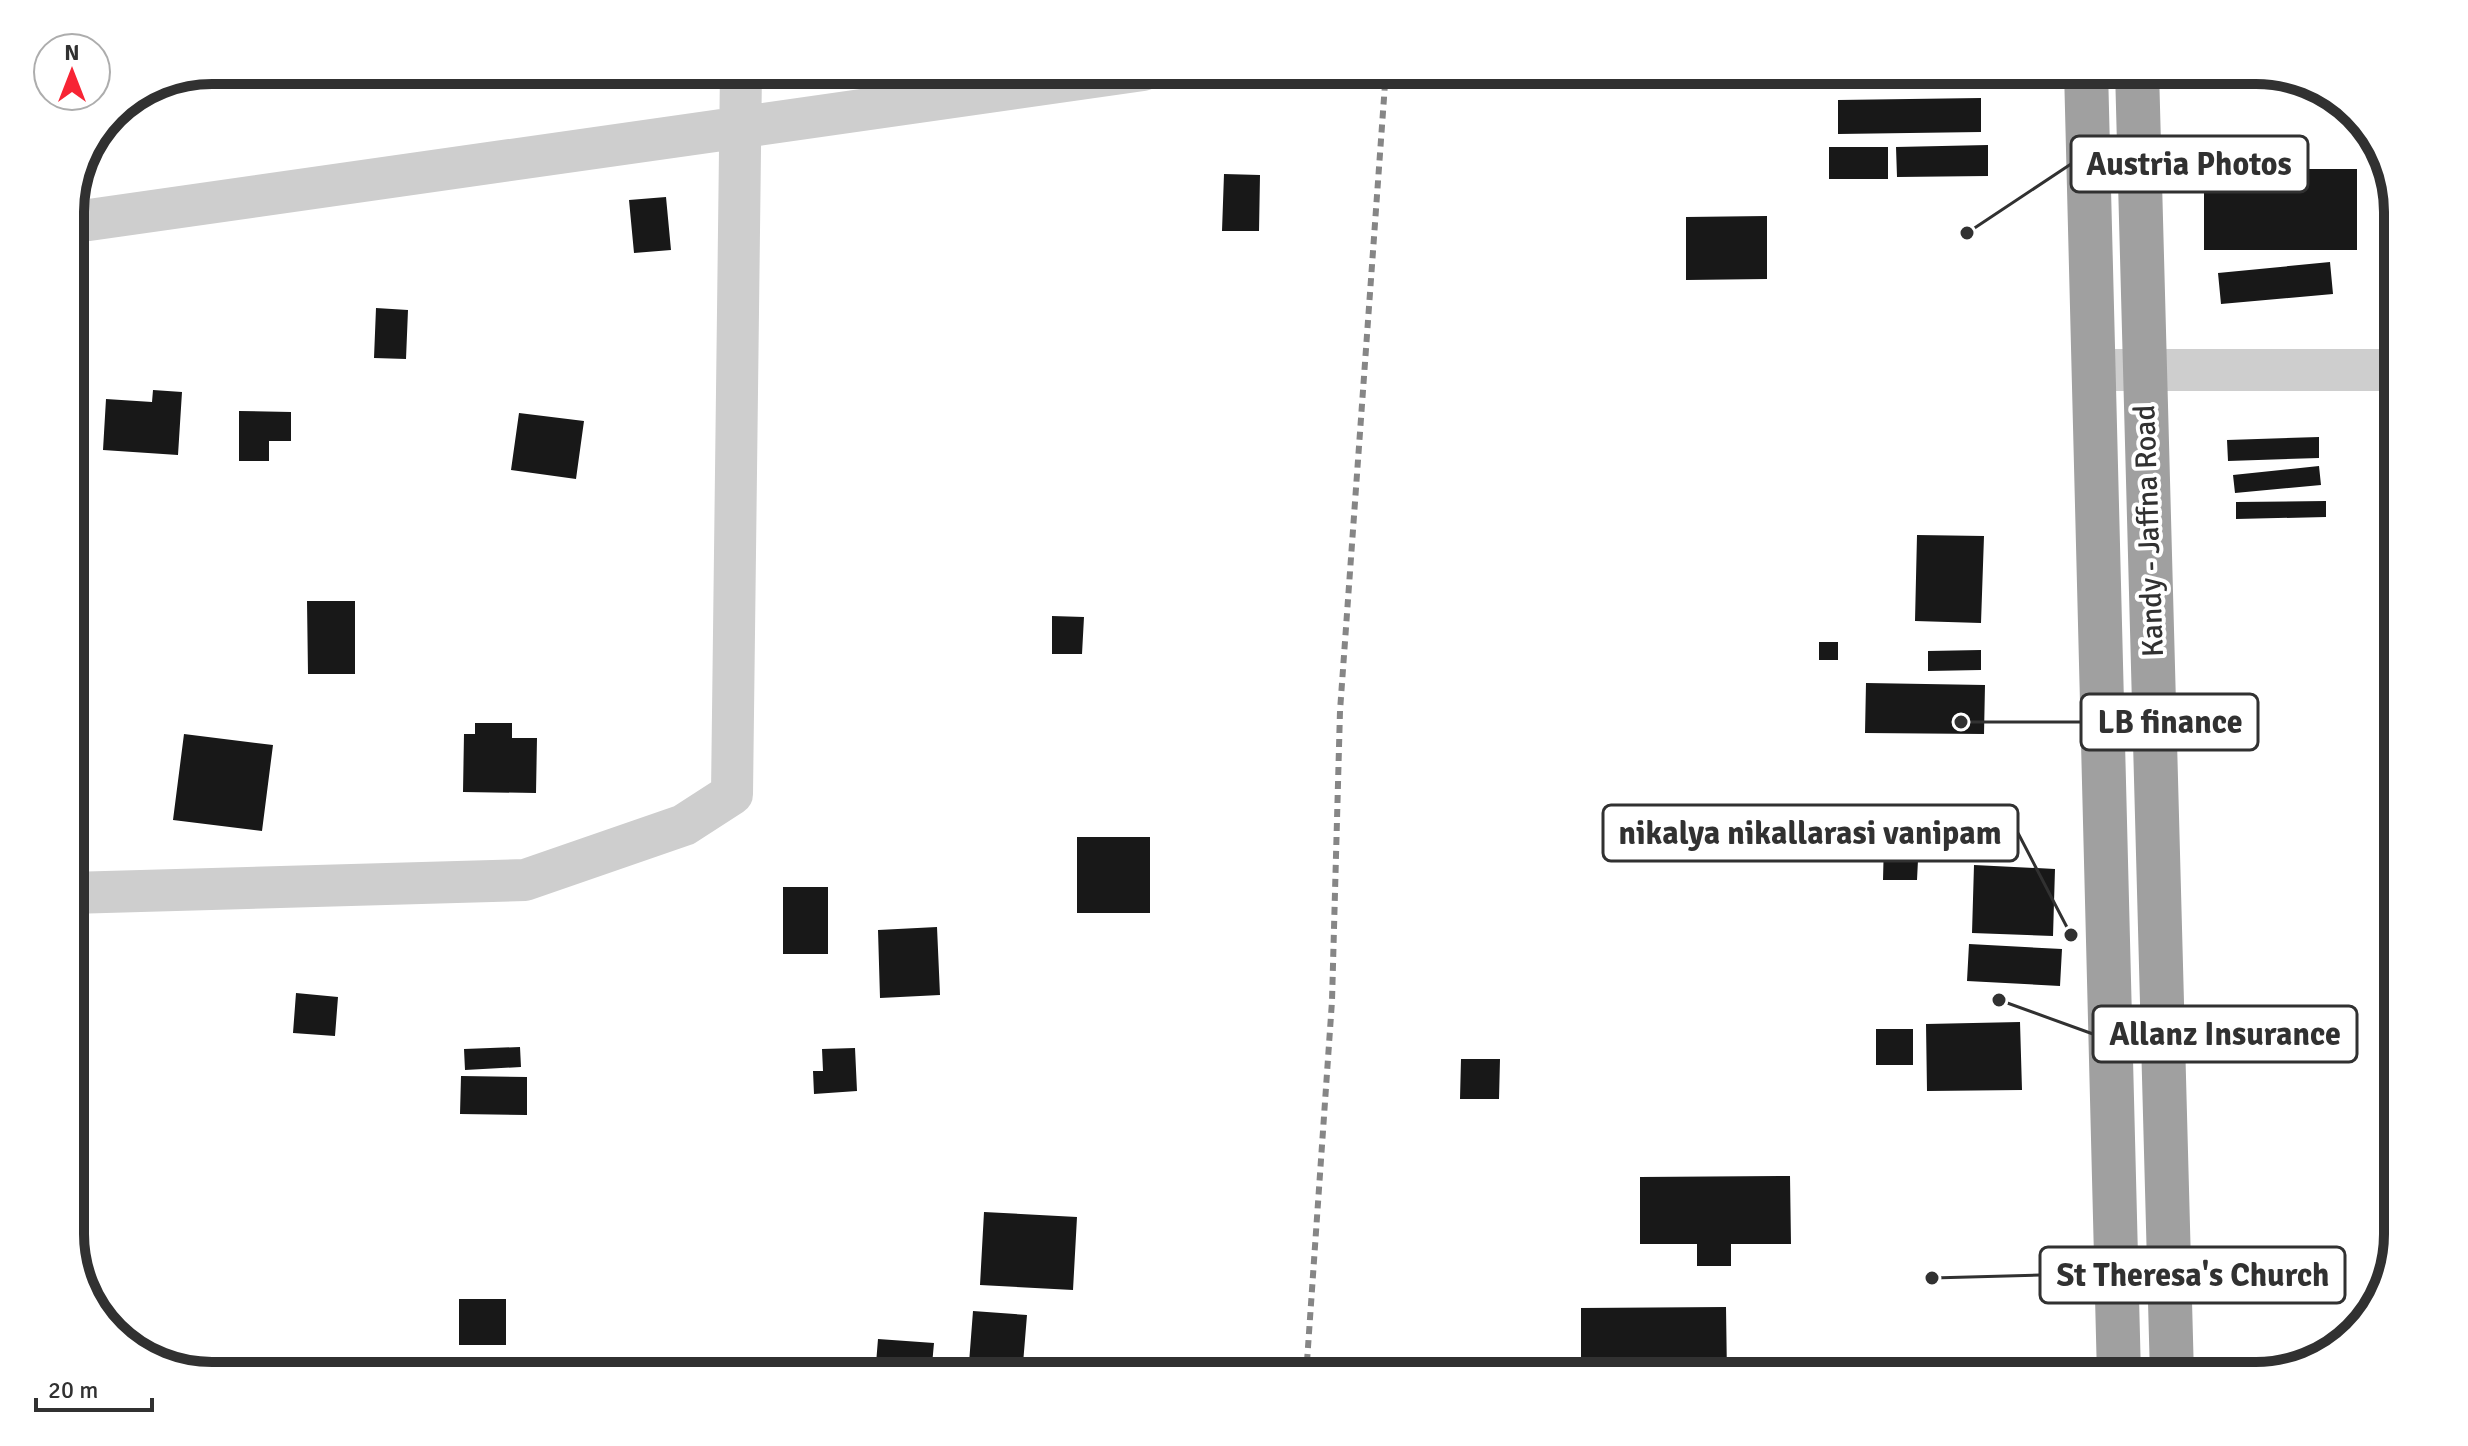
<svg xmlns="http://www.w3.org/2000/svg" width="2468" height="1446" font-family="Signika,sans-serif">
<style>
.building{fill:#181818}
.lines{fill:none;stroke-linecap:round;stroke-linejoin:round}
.minor{stroke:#cecece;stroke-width:42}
.trunk{stroke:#a0a0a0;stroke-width:44}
.rail{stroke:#868686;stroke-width:6;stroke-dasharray:8 6;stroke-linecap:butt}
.labels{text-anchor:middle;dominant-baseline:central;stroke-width:8;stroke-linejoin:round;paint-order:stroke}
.street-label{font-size:30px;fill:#313131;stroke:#fff}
.rim{fill:none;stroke:#313131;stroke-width:10}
.leader{fill:none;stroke:#313131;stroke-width:3}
.callout-dot{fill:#313131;stroke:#fff;stroke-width:3}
.callout{fill:#fff;stroke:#313131;stroke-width:3}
.callout-label{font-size:32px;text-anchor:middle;font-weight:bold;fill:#313131}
</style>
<rect width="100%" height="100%" fill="#fff"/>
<path class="building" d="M 1981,98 L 1981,132 L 1838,134 L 1838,100 Z
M 1988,145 L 1988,176 L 1897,177 L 1896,147 Z
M 1829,147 L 1888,147 L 1888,179 L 1829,179 Z
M 2204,169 L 2357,169 L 2357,250 L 2204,250 Z
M 1224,174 L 1260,175 L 1259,231 L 1222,231 Z
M 666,197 L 671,250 L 634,253 L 629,200 Z
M 1767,216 L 1767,279 L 1686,280 L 1686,217 Z
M 2330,262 L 2333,294 L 2221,304 L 2218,273 Z
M 376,308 L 408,310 L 406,359 L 374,358 Z
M 153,390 L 182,392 L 178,455 L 103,450 L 106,399 L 152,402 Z
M 239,411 L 291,412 L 291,441 L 269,441 L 269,461 L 239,461 Z
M 519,413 L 584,421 L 576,479 L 511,470 Z
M 2319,437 L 2319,458 L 2228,461 L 2227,440 Z
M 2398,439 L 2398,522 L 2391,523 L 2383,441 Z
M 2319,466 L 2321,485 L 2235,493 L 2233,475 Z
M 2326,501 L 2326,517 L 2236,519 L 2236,502 Z
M 1917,535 L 1984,536 L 1981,623 L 1915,621 Z
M 307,601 L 355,601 L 355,674 L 308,674 Z
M 1052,616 L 1084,617 L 1082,654 L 1052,654 Z
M 1819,642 L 1838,642 L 1838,660 L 1819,660 Z
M 1981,650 L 1981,670 L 1928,671 L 1928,651 Z
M 1866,683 L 1985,685 L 1984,734 L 1865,733 Z
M 475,723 L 512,723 L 512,738 L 537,738 L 536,793 L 463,792 L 464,734 L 475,734 Z
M 184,734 L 273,745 L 262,831 L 173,820 Z
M 1077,837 L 1150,837 L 1150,913 L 1077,913 Z
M 1884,840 L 1919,840 L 1917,880 L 1883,880 Z
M 1974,865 L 2055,869 L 2053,936 L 1972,933 Z
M 783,887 L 828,887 L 828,954 L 783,954 Z
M 937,927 L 940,995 L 880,998 L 878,930 Z
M 1969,944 L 2062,949 L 2060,986 L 1967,981 Z
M 296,993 L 338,997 L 335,1036 L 293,1033 Z
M 2020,1022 L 2022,1090 L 1927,1091 L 1926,1024 Z
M 1876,1029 L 1913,1029 L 1913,1065 L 1876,1065 Z
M 520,1047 L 521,1067 L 465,1070 L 464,1049 Z
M 855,1048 L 857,1091 L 814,1094 L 813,1071 L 823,1071 L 822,1049 Z
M 1461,1059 L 1500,1059 L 1499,1099 L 1460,1099 Z
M 461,1076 L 527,1077 L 527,1115 L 460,1114 Z
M 1790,1176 L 1791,1244 L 1731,1244 L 1731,1266 L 1697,1266 L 1697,1244 L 1640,1244 L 1640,1177 Z
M 984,1212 L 1077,1217 L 1073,1290 L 980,1285 Z
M 459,1299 L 506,1299 L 506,1345 L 459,1345 Z
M 1726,1307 L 1727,1376 L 1581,1376 L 1581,1308 Z
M 973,1311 L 1027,1315 L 1022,1376 L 968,1376 Z
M 878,1339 L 934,1343 L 931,1376 L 875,1376 Z"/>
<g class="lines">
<path class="minor" d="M 70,218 L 89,220 L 1143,70
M 2094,370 L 2398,370
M 70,893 L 525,880 L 684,825 L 732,794 L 741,70"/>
<path class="trunk" d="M 2086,70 L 2119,1376
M 2137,70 L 2172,1376"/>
<path class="rail" d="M 1306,1376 L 1332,1001 L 1340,711 L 1386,70"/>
</g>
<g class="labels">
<g class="street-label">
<text transform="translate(2149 531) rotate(-92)">Kandy - Jaffna Road</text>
</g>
</g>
<path d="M0 0H2468V1446H0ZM212 84H2256A128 128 0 0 1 2384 212V1234A128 128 0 0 1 2256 1362H212A128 128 0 0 1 84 1234V212A128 128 0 0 1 212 84Z" fill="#fff" fill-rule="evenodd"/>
<path class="rim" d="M212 84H2256A128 128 0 0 1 2384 212V1234A128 128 0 0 1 2256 1362H212A128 128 0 0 1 84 1234V212A128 128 0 0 1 212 84Z"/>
<path class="leader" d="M1967 233L2071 164M1961 722L2081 722M2071 935L2018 833M1999 1000L2093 1034M1932 1278L2040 1275"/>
<g class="callout-dot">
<circle cx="1967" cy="233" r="8"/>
<circle cx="1961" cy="722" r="8"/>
<circle cx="2071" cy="935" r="8"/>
<circle cx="1999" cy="1000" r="8"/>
<circle cx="1932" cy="1278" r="8"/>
</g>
<g class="callout">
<rect x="2071" y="136" width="237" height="56" rx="8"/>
<rect x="2081" y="694" width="177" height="56" rx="8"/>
<rect x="1603" y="805" width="415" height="56" rx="8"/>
<rect x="2093" y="1006" width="264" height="56" rx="8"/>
<rect x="2040" y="1247" width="305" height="56" rx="8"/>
</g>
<g class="callout-label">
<text x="2189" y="175">Austria Photos</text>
<text x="2170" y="733">LB finance</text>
<text x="1810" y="844">nikalya nikallarasi vanipam</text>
<text x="2225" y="1045">Allanz Insurance</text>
<text x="2193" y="1286">St Theresa's Church</text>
</g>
<g transform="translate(72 72)"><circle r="38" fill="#ffffff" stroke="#adadad" stroke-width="2"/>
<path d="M0-6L14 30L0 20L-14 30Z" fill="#f72434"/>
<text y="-12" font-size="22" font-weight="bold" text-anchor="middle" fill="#313131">N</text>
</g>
<path d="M36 1398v12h116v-12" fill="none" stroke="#313131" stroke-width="4"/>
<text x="48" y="1398" font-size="24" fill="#313131" stroke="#ffffff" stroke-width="6" paint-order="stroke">20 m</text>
</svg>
